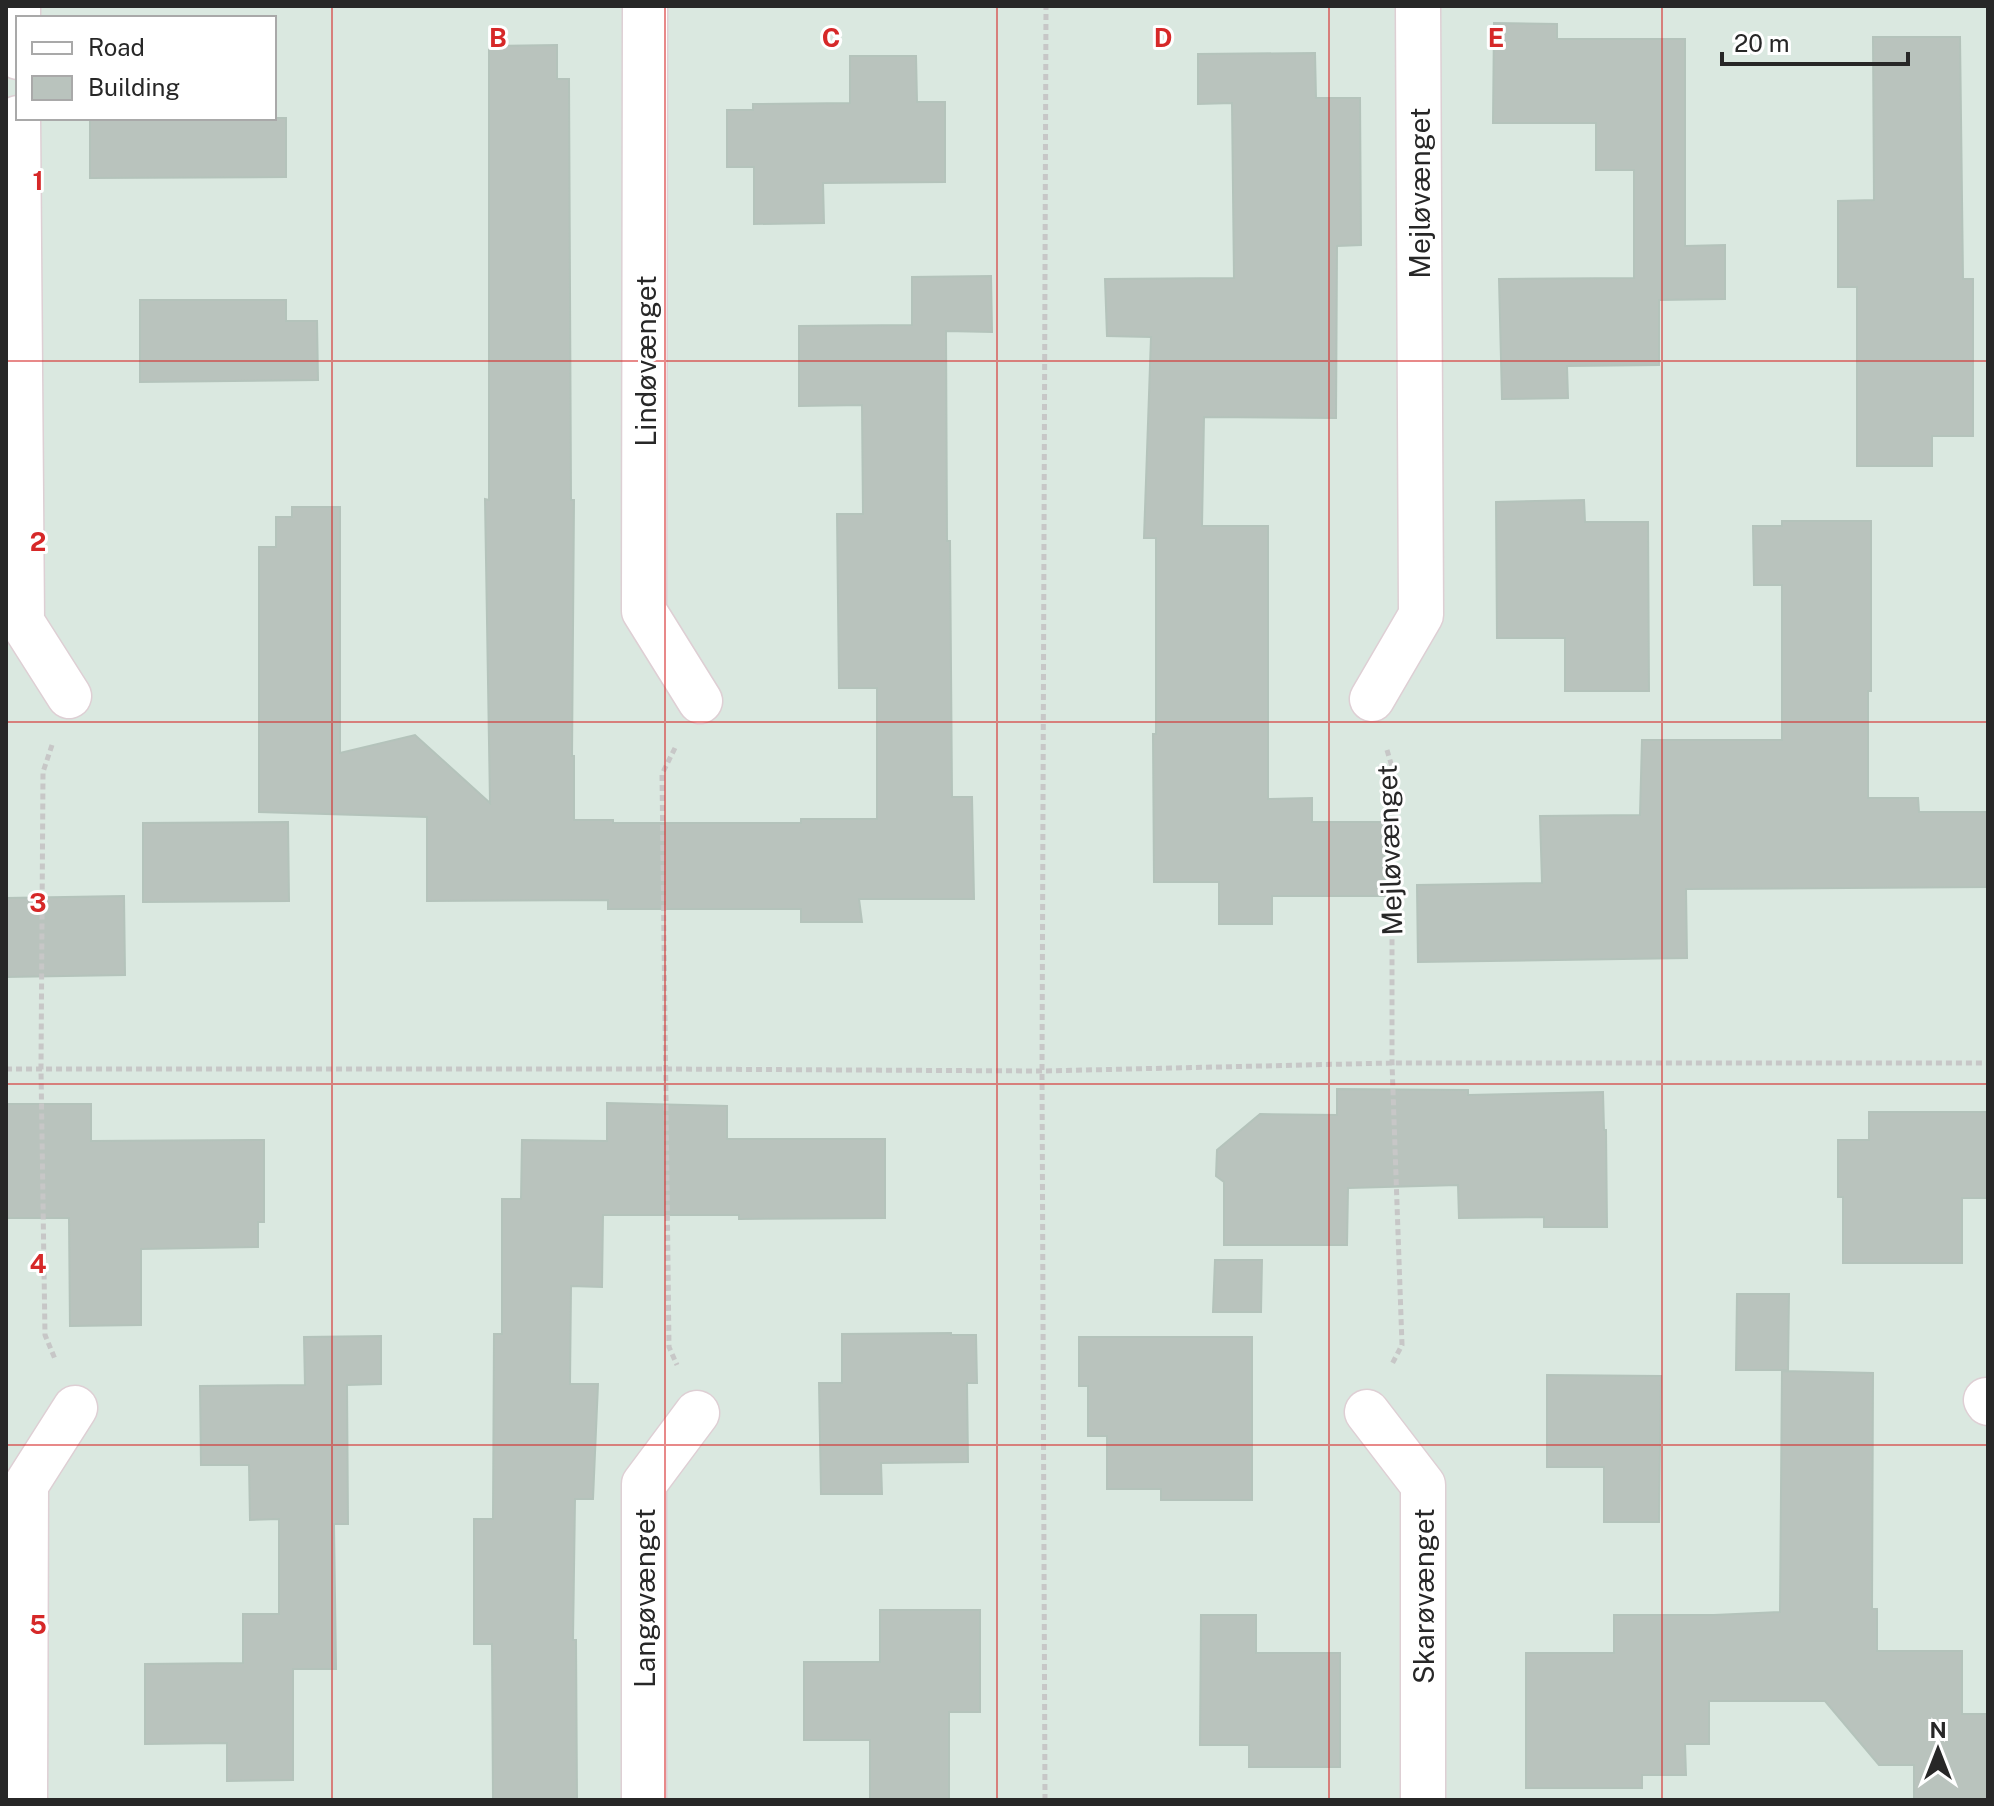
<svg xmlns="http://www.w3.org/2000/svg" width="1994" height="1806" font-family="'Public Sans',sans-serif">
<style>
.building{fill:#b9c3bd;stroke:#b4c3bb;stroke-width:2}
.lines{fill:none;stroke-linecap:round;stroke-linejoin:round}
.minor-casing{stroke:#decfd4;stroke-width:47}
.path{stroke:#c7c7c7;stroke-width:5;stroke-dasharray:6 4;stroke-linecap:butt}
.minor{stroke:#fff;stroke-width:44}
.grid{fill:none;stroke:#d62828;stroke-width:2;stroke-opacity:0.55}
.labels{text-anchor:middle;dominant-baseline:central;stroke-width:6;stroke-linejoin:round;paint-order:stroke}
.street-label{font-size:28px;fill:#272727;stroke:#fff}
.grid-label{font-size:26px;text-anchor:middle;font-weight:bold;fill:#d62828;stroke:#fff;stroke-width:6;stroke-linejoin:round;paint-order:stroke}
</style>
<rect width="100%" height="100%" fill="#dae8e0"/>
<path class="building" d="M 1494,23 L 1557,24 L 1557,39 L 1685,39 L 1685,246 L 1725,245 L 1725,299 L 1659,300 L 1659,365 L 1567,366 L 1568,398 L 1502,399 L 1499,279 L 1634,278 L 1634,170 L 1596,170 L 1596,123 L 1493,123 Z
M 1873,37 L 1960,37 L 1963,279 L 1973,279 L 1973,436 L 1932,436 L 1932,466 L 1857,466 L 1857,287 L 1838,287 L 1838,201 L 1874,200 Z
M 557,45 L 557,79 L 569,79 L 571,500 L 574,500 L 572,756 L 574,756 L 574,820 L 613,820 L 613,823 L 801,823 L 801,819 L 877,819 L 877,688 L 839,688 L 837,514 L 863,514 L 862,405 L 799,406 L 799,326 L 912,325 L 912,277 L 991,276 L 992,332 L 946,331 L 947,541 L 950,541 L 952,797 L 972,797 L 974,899 L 859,899 L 862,922 L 801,922 L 801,909 L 608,909 L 608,900 L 427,901 L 427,817 L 259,812 L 259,547 L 276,547 L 276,517 L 292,517 L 292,507 L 340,507 L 340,753 L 415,735 L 490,803 L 485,499 L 489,500 L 489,46 Z
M 1315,53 L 1316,98 L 1360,98 L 1361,245 L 1337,246 L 1336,418 L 1204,417 L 1202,526 L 1268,526 L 1268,799 L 1312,798 L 1312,822 L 1384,822 L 1385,896 L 1272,896 L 1272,924 L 1219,924 L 1219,882 L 1154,882 L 1153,734 L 1156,734 L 1156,538 L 1144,538 L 1151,337 L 1107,336 L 1105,279 L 1234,278 L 1232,103 L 1198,104 L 1198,54 Z
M 850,56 L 916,56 L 917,102 L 945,102 L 945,182 L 823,183 L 824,223 L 754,224 L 754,167 L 727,167 L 727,110 L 753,110 L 753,104 L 850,103 Z
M 90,118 L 286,118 L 286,177 L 90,178 Z
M 140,300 L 286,300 L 286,321 L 317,321 L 318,380 L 140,382 Z
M 1584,500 L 1585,522 L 1648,522 L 1649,691 L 1565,691 L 1565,638 L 1497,638 L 1496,502 Z
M 1782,521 L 1871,521 L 1871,691 L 1868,691 L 1868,798 L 1918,798 L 1919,812 L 1988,812 L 1988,887 L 1686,889 L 1687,958 L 1418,962 L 1417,885 L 1542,883 L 1540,816 L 1640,815 L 1642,740 L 1782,740 L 1782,585 L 1754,585 L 1753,526 L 1782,526 Z
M 288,822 L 289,901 L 143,902 L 143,823 Z
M 124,896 L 125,975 L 6,977 L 6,898 Z
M 1337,1089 L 1468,1090 L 1468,1095 L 1603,1092 L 1604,1130 L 1606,1130 L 1607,1227 L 1544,1227 L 1544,1217 L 1459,1218 L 1458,1185 L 1348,1188 L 1347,1245 L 1224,1245 L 1224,1182 L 1216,1176 L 1217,1150 L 1260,1114 L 1337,1115 Z
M 607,1103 L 727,1106 L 727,1139 L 885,1139 L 885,1218 L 739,1219 L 739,1215 L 603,1215 L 602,1287 L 571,1286 L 570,1384 L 598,1384 L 593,1499 L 575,1499 L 573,1640 L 576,1640 L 577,1800 L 493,1800 L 492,1644 L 474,1644 L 474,1519 L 493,1519 L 494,1334 L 502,1334 L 502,1199 L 521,1199 L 522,1140 L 607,1141 Z
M 6,1104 L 91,1104 L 91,1141 L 264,1140 L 264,1222 L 258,1222 L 258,1247 L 141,1249 L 141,1325 L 70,1326 L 69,1218 L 6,1218 Z
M 1869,1112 L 1988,1112 L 1988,1198 L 1962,1198 L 1962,1263 L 1843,1263 L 1843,1197 L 1838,1197 L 1838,1140 L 1869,1140 Z
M 1215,1260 L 1262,1260 L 1261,1312 L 1213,1312 Z
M 1737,1294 L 1789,1294 L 1788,1370 L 1736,1370 Z
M 951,1333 L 951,1335 L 976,1335 L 977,1383 L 967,1383 L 968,1462 L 881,1463 L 882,1494 L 821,1494 L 819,1383 L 842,1383 L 842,1334 Z
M 381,1336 L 381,1384 L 347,1385 L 348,1524 L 334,1524 L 336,1669 L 293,1669 L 293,1780 L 227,1781 L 227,1743 L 145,1744 L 145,1664 L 243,1663 L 243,1614 L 279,1614 L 279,1519 L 250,1520 L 249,1465 L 201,1465 L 200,1386 L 305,1385 L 304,1337 Z
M 1079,1337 L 1252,1337 L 1252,1500 L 1161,1500 L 1161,1489 L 1107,1489 L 1107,1436 L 1088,1436 L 1088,1386 L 1079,1386 Z
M 1782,1371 L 1873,1373 L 1872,1609 L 1877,1609 L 1877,1651 L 1962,1651 L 1962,1714 L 1988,1714 L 1988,1800 L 1914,1800 L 1914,1765 L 1879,1765 L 1825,1701 L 1709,1701 L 1709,1744 L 1685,1744 L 1686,1775 L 1642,1775 L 1642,1788 L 1526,1788 L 1526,1653 L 1614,1653 L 1614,1615 L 1714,1615 L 1780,1612 Z
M 1547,1375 L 1661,1376 L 1659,1522 L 1604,1522 L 1604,1467 L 1547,1467 Z
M 880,1610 L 980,1610 L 980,1712 L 949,1712 L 949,1800 L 870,1800 L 870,1740 L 804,1740 L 804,1662 L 880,1662 Z
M 1201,1615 L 1256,1615 L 1256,1653 L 1340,1653 L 1340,1767 L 1249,1767 L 1249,1745 L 1200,1745 Z"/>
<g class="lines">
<g class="minor-casing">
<path id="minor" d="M 18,6 L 18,57
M 645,6 L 644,611 L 700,701
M 18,118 L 22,622 L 69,696
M 1372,699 L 1421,615 L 1418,6
M 1986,1400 L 1988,1403
M 1367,1412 L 1423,1485 L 1423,1800
M 25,1800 L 26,1485 L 75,1408
M 644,1800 L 644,1484 L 697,1413"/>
</g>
<path class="path" d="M 52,745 L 43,772 L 41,1069 L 45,1335 L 55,1359
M 675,748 L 662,774 L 669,1347 L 677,1365
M 1387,750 L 1392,767 L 1392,1063 L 1402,1345 L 1392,1364
M 6,1069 L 666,1069 L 1042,1071 L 1392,1063 L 1988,1063
M 1045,1800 L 1042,1071 L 1046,6"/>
<use href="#minor" class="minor"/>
</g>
<path class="grid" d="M 332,6 L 332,1800M 665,6 L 665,1800M 997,6 L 997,1800M 1329,6 L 1329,1800M 1662,6 L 1662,1800M 6,361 L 1988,361M 6,722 L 1988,722M 6,1084 L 1988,1084M 6,1445 L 1988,1445"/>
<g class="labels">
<g class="street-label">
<text transform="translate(1419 193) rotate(-90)">Mejløvænget</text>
<text transform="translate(645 361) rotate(-90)">Lindøvænget</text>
<text transform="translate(1389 850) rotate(-92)">Mejløvænget</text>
<text transform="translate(1423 1596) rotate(-90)">Skarøvænget</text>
<text transform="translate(644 1598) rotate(-90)">Langøvænget</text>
</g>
</g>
<g class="grid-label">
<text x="498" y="47">B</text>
<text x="831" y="47">C</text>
<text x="1163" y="47">D</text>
<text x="1496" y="47">E</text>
<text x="38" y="190">1</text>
<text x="38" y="551">2</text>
<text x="38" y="912">3</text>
<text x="38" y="1273">4</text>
<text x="38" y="1634">5</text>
</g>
<rect width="1994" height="1806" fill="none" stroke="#272727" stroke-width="16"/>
<rect x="16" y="16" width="260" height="104" fill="#ffffff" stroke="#a9a9a9" stroke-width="2"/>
<rect x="32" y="42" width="40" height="12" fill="#ffffff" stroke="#a9a9a9" stroke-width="2"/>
<text x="88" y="56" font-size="24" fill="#272727">Road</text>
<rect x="32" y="76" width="40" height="24" fill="#b9c3bd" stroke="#a9a9a9" stroke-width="2"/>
<text x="88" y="96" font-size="24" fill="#272727">Building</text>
<g transform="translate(1938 1750)" stroke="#ffffff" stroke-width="6" paint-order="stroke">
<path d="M0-6L14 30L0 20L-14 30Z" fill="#272727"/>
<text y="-12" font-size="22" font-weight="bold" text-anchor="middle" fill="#272727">N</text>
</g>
<path d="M1722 52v12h186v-12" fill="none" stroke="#272727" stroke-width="4"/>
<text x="1734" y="52" font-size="24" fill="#272727" stroke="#ffffff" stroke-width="6" paint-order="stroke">20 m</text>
</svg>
